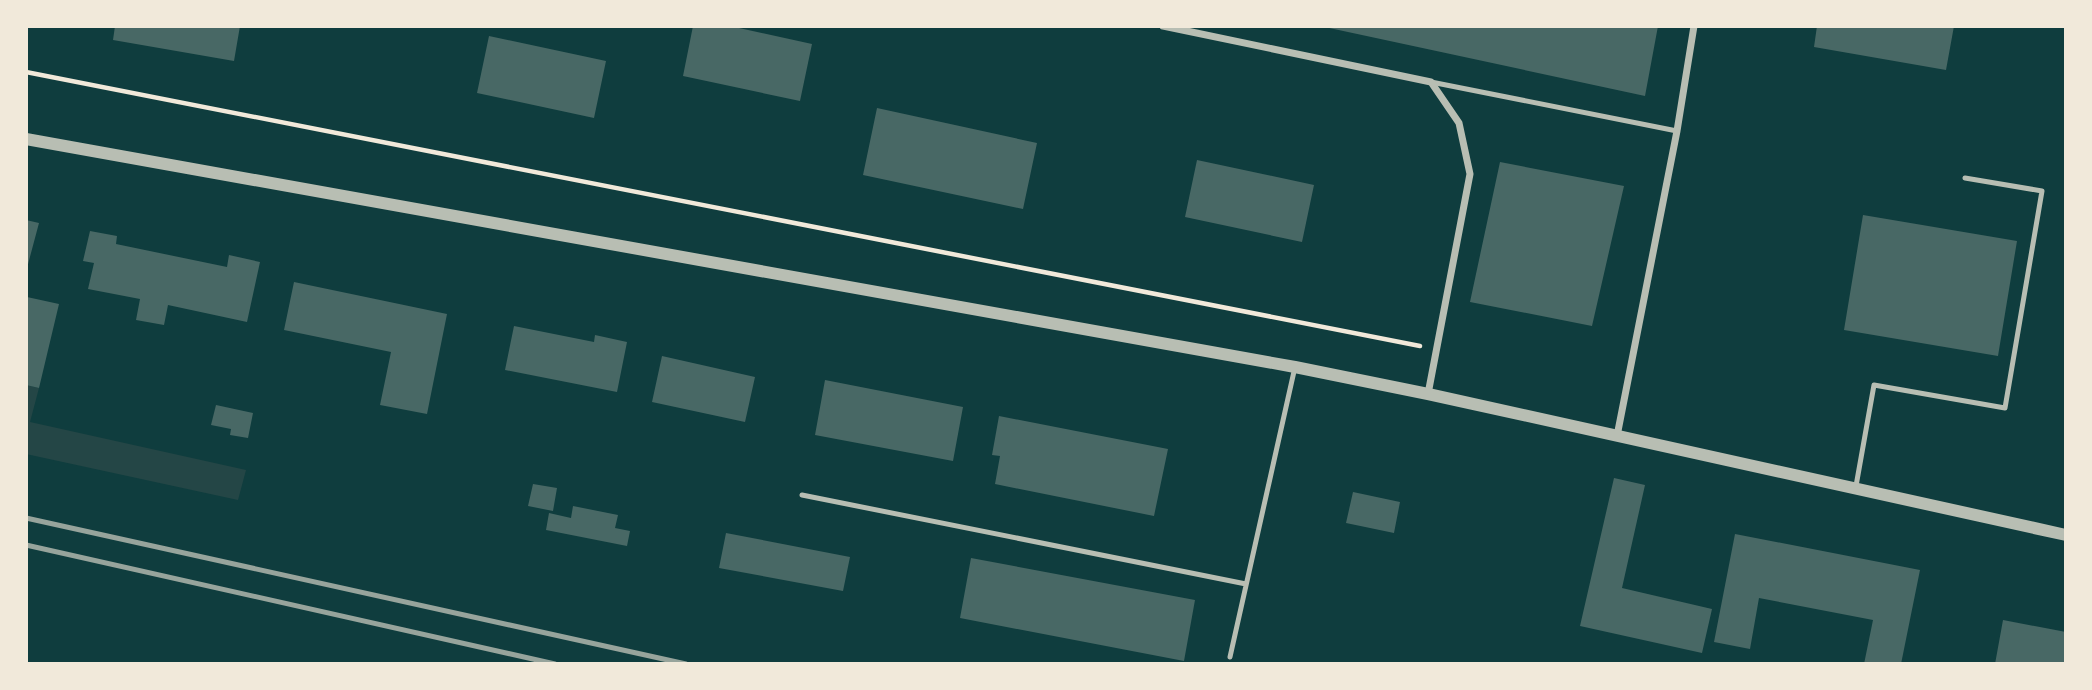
<svg xmlns="http://www.w3.org/2000/svg" width="2092" height="690" font-family="'DM Sans',sans-serif">
<style>
.green{fill:#244646}
.building{fill:#486865}
.lines{fill:none;stroke-linecap:round;stroke-linejoin:round}
.path{stroke:#f1e9da;stroke-width:4.5}
.service{stroke:#b8beb3;stroke-width:5}
.minor{stroke:#b8beb3;stroke-width:7}
.tertiary{stroke:#b8beb3;stroke-width:12}
.rail{stroke:#97a49c;stroke-width:5}
</style>
<rect width="100%" height="100%" fill="#0f3d3e"/>
<path class="green" d="M 26,385 L 39,388 L 30,422 L 246,470 L 238,500 L 26,454 Z"/>
<path class="building" d="M 115,26 L 240,26 L 234,61 L 113,40 Z
M 693,26 L 730,26 L 812,44 L 800,101 L 683,76 Z
M 1320,26 L 1658,26 L 1645,96 Z
M 1817,26 L 1954,26 L 1946,70 L 1814,47 Z
M 489,36 L 606,61 L 594,118 L 477,93 Z
M 877,108 L 1037,143 L 1023,209 L 863,175 Z
M 1197,160 L 1314,185 L 1302,242 L 1185,217 Z
M 1500,162 L 1624,186 L 1592,326 L 1470,302 Z
M 1863,215 L 2017,241 L 1998,356 L 1844,330 Z
M 26,220 L 39,223 L 27,268 L 26,268 Z
M 90,231 L 117,236 L 116,244 L 227,267 L 229,255 L 260,262 L 247,322 L 168,305 L 164,325 L 136,320 L 140,299 L 88,289 L 94,263 L 83,261 Z
M 294,282 L 447,314 L 427,414 L 380,405 L 391,352 L 284,330 Z
M 27,297 L 59,304 L 39,388 L 26,385 Z
M 514,326 L 594,342 L 595,335 L 627,342 L 617,392 L 505,370 Z
M 662,356 L 755,377 L 745,422 L 652,402 Z
M 825,380 L 963,407 L 953,461 L 815,435 Z
M 216,405 L 253,413 L 248,438 L 230,435 L 231,429 L 211,425 Z
M 999,416 L 1168,449 L 1154,516 L 995,484 L 1000,456 L 992,455 Z
M 1614,478 L 1645,485 L 1622,588 L 1712,609 L 1702,653 L 1580,626 Z
M 533,484 L 557,488 L 553,511 L 528,506 Z
M 1353,492 L 1400,502 L 1394,533 L 1346,523 Z
M 573,506 L 618,515 L 615,528 L 630,531 L 627,546 L 546,530 L 549,513 L 571,518 Z
M 726,533 L 850,557 L 843,591 L 719,568 Z
M 1735,534 L 1920,570 L 1901,664 L 1864,664 L 1873,620 L 1759,598 L 1750,649 L 1714,642 Z
M 971,558 L 1195,600 L 1184,661 L 960,618 Z
M 2003,620 L 2066,632 L 2066,664 L 1995,664 Z"/>
<g class="lines">
<path class="path" d="M 26,72 L 1420,346"/>
<path class="service" d="M 1431,82 L 1677,131
M 1856,486 L 1874,385 L 2005,408 L 2042,191 L 1965,178
M 802,495 L 1246,584
M 1230,657 L 1295,367"/>
<path class="minor" d="M 1163,26 L 1431,82 L 1459,123 L 1470,174 L 1428,394
M 1617,436 L 1677,131 L 1694,26"/>
<path class="tertiary" d="M 26,139 L 1295,367 L 1428,394 L 2066,535"/>
<path class="rail" d="M 26,518 L 686,664
M 26,545 L 555,664"/>
</g>
<rect width="2092" height="690" fill="none" stroke="#f1e9da" stroke-width="56"/>
</svg>
